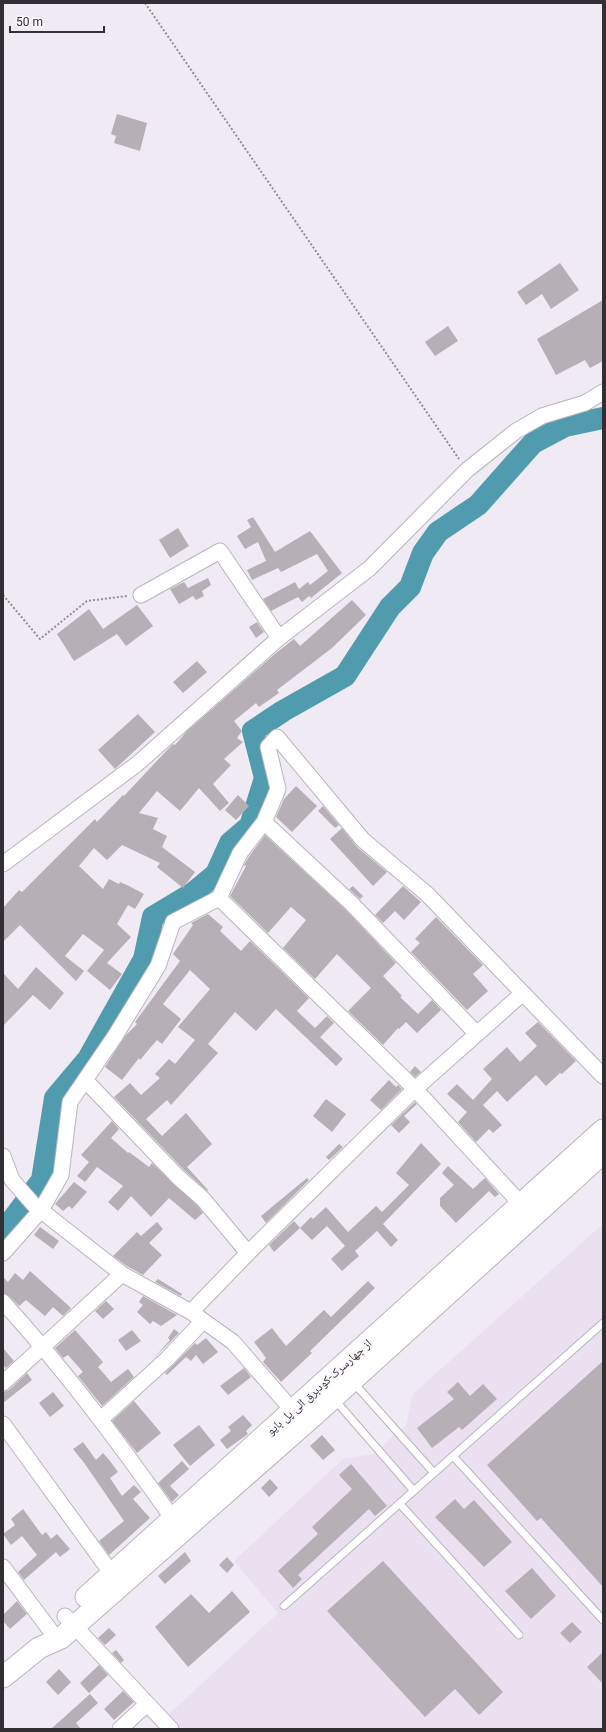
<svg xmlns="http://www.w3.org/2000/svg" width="606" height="1732" font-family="Roboto,'Noto Naskh Arabic',sans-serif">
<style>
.built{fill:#eae0f0}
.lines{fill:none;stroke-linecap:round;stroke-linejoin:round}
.river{stroke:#519baf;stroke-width:22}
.building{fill:#b7afb6}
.lane-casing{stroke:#b9b4bd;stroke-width:9}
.street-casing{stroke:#b9b4bd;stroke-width:17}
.secondary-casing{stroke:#b9b4bd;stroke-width:23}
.path{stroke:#928e95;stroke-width:2;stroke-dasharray:2 2;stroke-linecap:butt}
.lane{stroke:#fff;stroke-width:7}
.street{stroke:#fff;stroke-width:15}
.secondary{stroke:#fff;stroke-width:21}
.labels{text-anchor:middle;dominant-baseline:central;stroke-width:4;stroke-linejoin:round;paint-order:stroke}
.street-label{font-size:12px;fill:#312f33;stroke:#fcf7ff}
</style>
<rect width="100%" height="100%" fill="#efeaf3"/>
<path class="built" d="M 603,1224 L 603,1729 L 179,1729 L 167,1716 L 278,1613 L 234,1561 L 343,1459 L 373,1454 L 406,1425 L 413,1394 Z"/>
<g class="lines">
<path class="river" d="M 3,1232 L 42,1180 L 55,1098 L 88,1059 L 144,959 L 153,917 L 193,893 L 216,874 L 230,843 L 250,826 L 265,778 L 253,731 L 283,711 L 345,676 L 390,607 L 410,587 L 423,553 L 438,532 L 478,505 L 533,443 L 565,426 L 603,418"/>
</g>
<path class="building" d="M 117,114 L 147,123 L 140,151 L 114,143 L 116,136 L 111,134 Z
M 560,263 L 579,290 L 551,309 L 542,294 L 526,305 L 517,292 Z
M 603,300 L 603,361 L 590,368 L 585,360 L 556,375 L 537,339 Z
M 448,326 L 458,341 L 435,356 L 425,342 Z
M 253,517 L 275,552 L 310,531 L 342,573 L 311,598 L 309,596 L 302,602 L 298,597 L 271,611 L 263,599 L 295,582 L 299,589 L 308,582 L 310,585 L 328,571 L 317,554 L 281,572 L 278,568 L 252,580 L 247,570 L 266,561 L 258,542 L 245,549 L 237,536 L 251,527 L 247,520 Z
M 178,528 L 189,546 L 170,558 L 159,540 Z
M 208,578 L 211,585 L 202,591 L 204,596 L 196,600 L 193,596 L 179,604 L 170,589 L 184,582 L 188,588 Z
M 352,600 L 366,615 L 332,648 L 277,690 L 279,693 L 259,707 L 256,703 L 234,721 L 242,731 L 237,738 L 243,742 L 224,759 L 231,765 L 213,784 L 229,803 L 220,811 L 199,788 L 180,811 L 157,791 L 139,813 L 158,818 L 153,829 L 167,836 L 162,847 L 195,872 L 183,888 L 157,867 L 160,863 L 122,845 L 107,860 L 94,848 L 79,866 L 103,889 L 109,879 L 119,884 L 120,882 L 129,886 L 144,894 L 135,909 L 128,905 L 117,924 L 131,937 L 107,963 L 122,974 L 110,990 L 87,971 L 104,950 L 83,934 L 65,956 L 84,971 L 76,981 L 20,925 L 3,942 L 3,908 L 19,890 L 22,892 L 95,819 L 97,822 L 123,795 L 124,796 L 168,749 L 173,744 L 175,745 L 187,731 L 276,653 L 294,639 L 300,646 Z
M 137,605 L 153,626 L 126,646 L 117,634 L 74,661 L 57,634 L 89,609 L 103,629 Z
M 257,622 L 264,632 L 256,638 L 249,627 Z
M 197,661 L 207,672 L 183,693 L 173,682 Z
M 138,714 L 155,732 L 115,769 L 98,750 Z
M 296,786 L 317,806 L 292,832 L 276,817 L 284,799 Z
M 238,795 L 249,806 L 236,820 L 225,810 Z
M 323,806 L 339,825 L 335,828 L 318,811 Z
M 342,828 L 357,847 L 387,872 L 373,886 L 330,839 Z
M 265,835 L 346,910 L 396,963 L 383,976 L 402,996 L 400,997 L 418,1014 L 432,1000 L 444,1013 L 441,1010 L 417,1033 L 406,1022 L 399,1029 L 398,1028 L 383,1045 L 348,1011 L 371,988 L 337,954 L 315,979 L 283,948 L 306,920 L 291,907 L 268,933 L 230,896 L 246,866 L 244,865 L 248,858 Z
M 353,886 L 363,896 L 360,899 L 349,889 Z
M 403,886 L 421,902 L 404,920 L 395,911 L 383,923 L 375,915 Z
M 208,914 L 223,927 L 220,931 L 241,951 L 250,941 L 309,998 L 297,1011 L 315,1028 L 327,1016 L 334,1023 L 320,1037 L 343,1059 L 336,1066 L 276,1009 L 256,1031 L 235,1012 L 208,1044 L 218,1053 L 171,1105 L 167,1100 L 146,1119 L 162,1136 L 186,1113 L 197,1126 L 212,1144 L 187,1167 L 208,1190 L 207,1191 L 184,1170 L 114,1097 L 130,1083 L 141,1095 L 160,1078 L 155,1074 L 169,1059 L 175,1064 L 195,1040 L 178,1027 L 210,989 L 190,970 L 163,1004 L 181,1019 L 162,1044 L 157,1040 L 140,1060 L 139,1058 L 122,1080 L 105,1067 L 125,1036 L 137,1024 L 135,1022 L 180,961 L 173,954 L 193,925 L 191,923 Z
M 436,917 L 483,965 L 473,974 L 488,991 L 467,1010 L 411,952 L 420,943 L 415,939 Z
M 36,967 L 64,993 L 50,1010 L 33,995 L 3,1026 L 3,973 L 18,989 Z
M 538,1022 L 576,1061 L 562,1074 L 560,1073 L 546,1086 L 536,1075 L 507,1102 L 497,1091 L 483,1105 L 502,1125 L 493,1133 L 489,1129 L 476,1142 L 458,1122 L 467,1112 L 447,1094 L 457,1084 L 473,1100 L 492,1079 L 483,1069 L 507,1047 L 520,1062 L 537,1046 L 525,1033 Z
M 415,1066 L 421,1072 L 415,1077 L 410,1072 Z
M 389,1080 L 396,1087 L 398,1085 L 402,1089 L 381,1110 L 370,1100 Z
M 326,1099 L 346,1114 L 332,1132 L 313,1116 Z
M 415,1102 L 417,1104 L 404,1116 L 410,1122 L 399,1133 L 391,1125 Z
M 112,1121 L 119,1129 L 111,1138 L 128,1153 L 129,1152 L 149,1167 L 152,1163 L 197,1205 L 203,1213 L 195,1220 L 169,1198 L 151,1217 L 131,1196 L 118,1211 L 108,1202 L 123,1186 L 97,1167 L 85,1182 L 77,1176 L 89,1162 L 81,1155 Z
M 421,1143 L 441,1164 L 383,1224 L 398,1240 L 391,1247 L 377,1231 L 355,1251 L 359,1256 L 342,1271 L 331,1259 L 345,1246 L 327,1226 L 312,1240 L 300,1228 L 274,1252 L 269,1245 L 294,1221 L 300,1228 L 311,1217 L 313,1219 L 326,1207 L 348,1232 L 376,1206 L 382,1212 L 409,1185 L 396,1173 Z
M 339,1144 L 343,1147 L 329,1160 L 326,1157 Z
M 448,1166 L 473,1189 L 485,1178 L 499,1194 L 495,1197 L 489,1191 L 456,1223 L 440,1206 L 440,1198 L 454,1185 L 442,1173 Z
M 307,1178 L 309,1180 L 266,1223 L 261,1216 Z
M 74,1182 L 87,1192 L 72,1209 L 69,1206 L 63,1211 L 55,1204 Z
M 157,1222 L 163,1229 L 149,1243 L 162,1255 L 143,1275 L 127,1266 L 113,1256 L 137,1232 L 141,1236 Z
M 40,1227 L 59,1241 L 53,1249 L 34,1235 Z
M 30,1271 L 71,1308 L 63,1316 L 53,1307 L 45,1316 L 26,1300 L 19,1306 L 9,1296 L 3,1293 L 3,1277 L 8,1282 L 15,1273 L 23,1280 Z
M 158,1279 L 182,1294 L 181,1296 L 155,1282 Z
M 368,1281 L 375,1288 L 310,1351 L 312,1353 L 281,1382 L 263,1362 L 266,1358 L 254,1342 L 272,1328 L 286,1346 L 324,1310 L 331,1317 Z
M 143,1296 L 177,1315 L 161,1326 L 153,1321 L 150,1324 L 137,1312 L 143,1305 L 139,1302 Z
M 106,1301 L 114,1309 L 103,1319 L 95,1311 Z
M 174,1329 L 179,1333 L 153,1359 L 170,1340 L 168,1338 Z
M 75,1330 L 103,1362 L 98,1367 L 111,1382 L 128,1369 L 134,1377 L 102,1406 L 78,1376 L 83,1372 L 68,1355 L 63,1358 L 55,1348 Z
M 132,1330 L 141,1341 L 126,1351 L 118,1340 Z
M 206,1338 L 218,1352 L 203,1364 L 196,1355 L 191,1361 L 186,1357 L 167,1375 L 165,1373 L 195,1343 L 197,1345 Z
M 3,1348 L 14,1361 L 6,1368 L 3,1365 Z
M 603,1361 L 603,1587 L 541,1518 L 537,1521 L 487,1465 Z
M 244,1368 L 251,1377 L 228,1395 L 220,1386 Z
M 27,1373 L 32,1380 L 3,1403 L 3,1392 L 9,1390 Z
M 458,1382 L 470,1396 L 483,1384 L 497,1399 L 462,1430 L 459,1427 L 432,1448 L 417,1428 L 454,1399 L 447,1392 Z
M 53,1392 L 64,1406 L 50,1417 L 39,1403 Z
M 134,1401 L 161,1433 L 137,1453 L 112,1421 Z
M 243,1415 L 252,1425 L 246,1431 L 248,1434 L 227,1449 L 220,1440 L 231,1431 L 228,1427 Z
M 199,1425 L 215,1445 L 190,1466 L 173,1445 Z
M 322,1435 L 335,1450 L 323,1460 L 310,1446 Z
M 83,1442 L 96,1460 L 103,1453 L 110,1461 L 118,1472 L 110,1478 L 122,1496 L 134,1485 L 141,1492 L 133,1499 L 150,1518 L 109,1555 L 99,1541 L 124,1521 L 85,1464 L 73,1449 Z
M 182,1461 L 189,1469 L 170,1486 L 179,1495 L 172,1502 L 158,1483 Z
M 351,1464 L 387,1506 L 375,1516 L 369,1509 L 298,1575 L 302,1579 L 293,1588 L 278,1571 L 318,1534 L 312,1527 L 352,1489 L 339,1475 Z
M 270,1479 L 278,1488 L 269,1497 L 261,1488 Z
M 455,1499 L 464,1509 L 474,1500 L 512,1542 L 484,1567 L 435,1517 Z
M 23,1509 L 42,1535 L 46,1532 L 51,1539 L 57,1534 L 70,1549 L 60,1557 L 56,1552 L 24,1580 L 18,1572 L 37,1555 L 22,1536 L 11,1545 L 3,1534 L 15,1525 L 11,1519 Z
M 185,1552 L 191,1561 L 165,1584 L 158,1576 Z
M 227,1557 L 234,1565 L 227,1573 L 219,1565 Z
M 383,1561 L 503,1692 L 479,1715 L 455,1689 L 425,1717 L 327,1611 Z
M 532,1568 L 556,1596 L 531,1619 L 505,1591 Z
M 232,1591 L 250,1612 L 188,1667 L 155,1627 L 191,1594 L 209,1613 Z
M 17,1601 L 27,1614 L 10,1629 L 3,1621 L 3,1615 Z
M 572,1622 L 582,1632 L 570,1643 L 560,1633 Z
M 109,1628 L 116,1635 L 105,1645 L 98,1638 Z
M 116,1650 L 124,1660 L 121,1663 L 112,1653 Z
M 603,1652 L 603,1684 L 587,1667 Z
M 99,1665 L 108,1675 L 89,1693 L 80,1683 Z
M 59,1669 L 71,1682 L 58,1695 L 46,1682 Z
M 123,1691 L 134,1702 L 114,1720 L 104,1709 Z
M 90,1694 L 98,1703 L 76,1723 L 81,1729 L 51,1729 Z"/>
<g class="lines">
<g class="lane-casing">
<path id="lane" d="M 353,1382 L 434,1473
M 335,1400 L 414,1491
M 453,1456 L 603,1620
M 400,1504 L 519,1635
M 284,1606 L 603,1323"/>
</g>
<g class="street-casing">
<path id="street" d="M 141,595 L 220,551 L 279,638
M 264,822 L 352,904 L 477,1034
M 3,864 L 137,764 L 279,638 L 370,568 L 467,470 L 516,431 L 542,416 L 585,403 L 603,392
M 219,898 L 415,1089 L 521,1204
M 85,1080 L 178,1177 L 203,1199 L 248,1253
M 3,1156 L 12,1180 L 34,1205 L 122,1274 L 191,1312 L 233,1342 L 293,1411
M 3,1253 L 41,1210 L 61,1175 L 70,1102 L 115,1036 L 158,966 L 173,922 L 219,898 L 240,853 L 264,822 L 278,789 L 268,747 L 277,737 L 363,840 L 427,894 L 603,1076
M 3,1302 C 66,1371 119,1443 173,1519
M 191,1312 L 248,1253 L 415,1089 L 523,993
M 3,1383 L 122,1274
M 101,1419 L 167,1359 L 203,1321
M 3,1424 L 112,1574
M 3,1567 L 50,1630
M 65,1616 L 171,1729
M 120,1729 L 147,1704"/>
</g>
<g class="secondary-casing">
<path id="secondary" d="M 86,1597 L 603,1130
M 3,1677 L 39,1648 L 61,1638 L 312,1417 L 603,1153"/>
</g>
<path class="path" d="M 145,3 L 459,459
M 3,595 L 40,639 L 87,601 L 127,596"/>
<use href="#lane" class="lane"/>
<use href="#street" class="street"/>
<use href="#secondary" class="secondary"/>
</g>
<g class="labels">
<g class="street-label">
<text transform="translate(319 1387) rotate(-42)">از جهارسرک-کودبرق الی پل بایو</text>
</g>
</g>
<rect width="606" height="1732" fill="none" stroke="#312f33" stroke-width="8"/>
<path d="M10 26v6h94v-6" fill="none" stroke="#312f33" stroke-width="2"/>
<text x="16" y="26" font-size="12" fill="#312f33" stroke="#fcf7ff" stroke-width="3" paint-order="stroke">50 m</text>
</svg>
